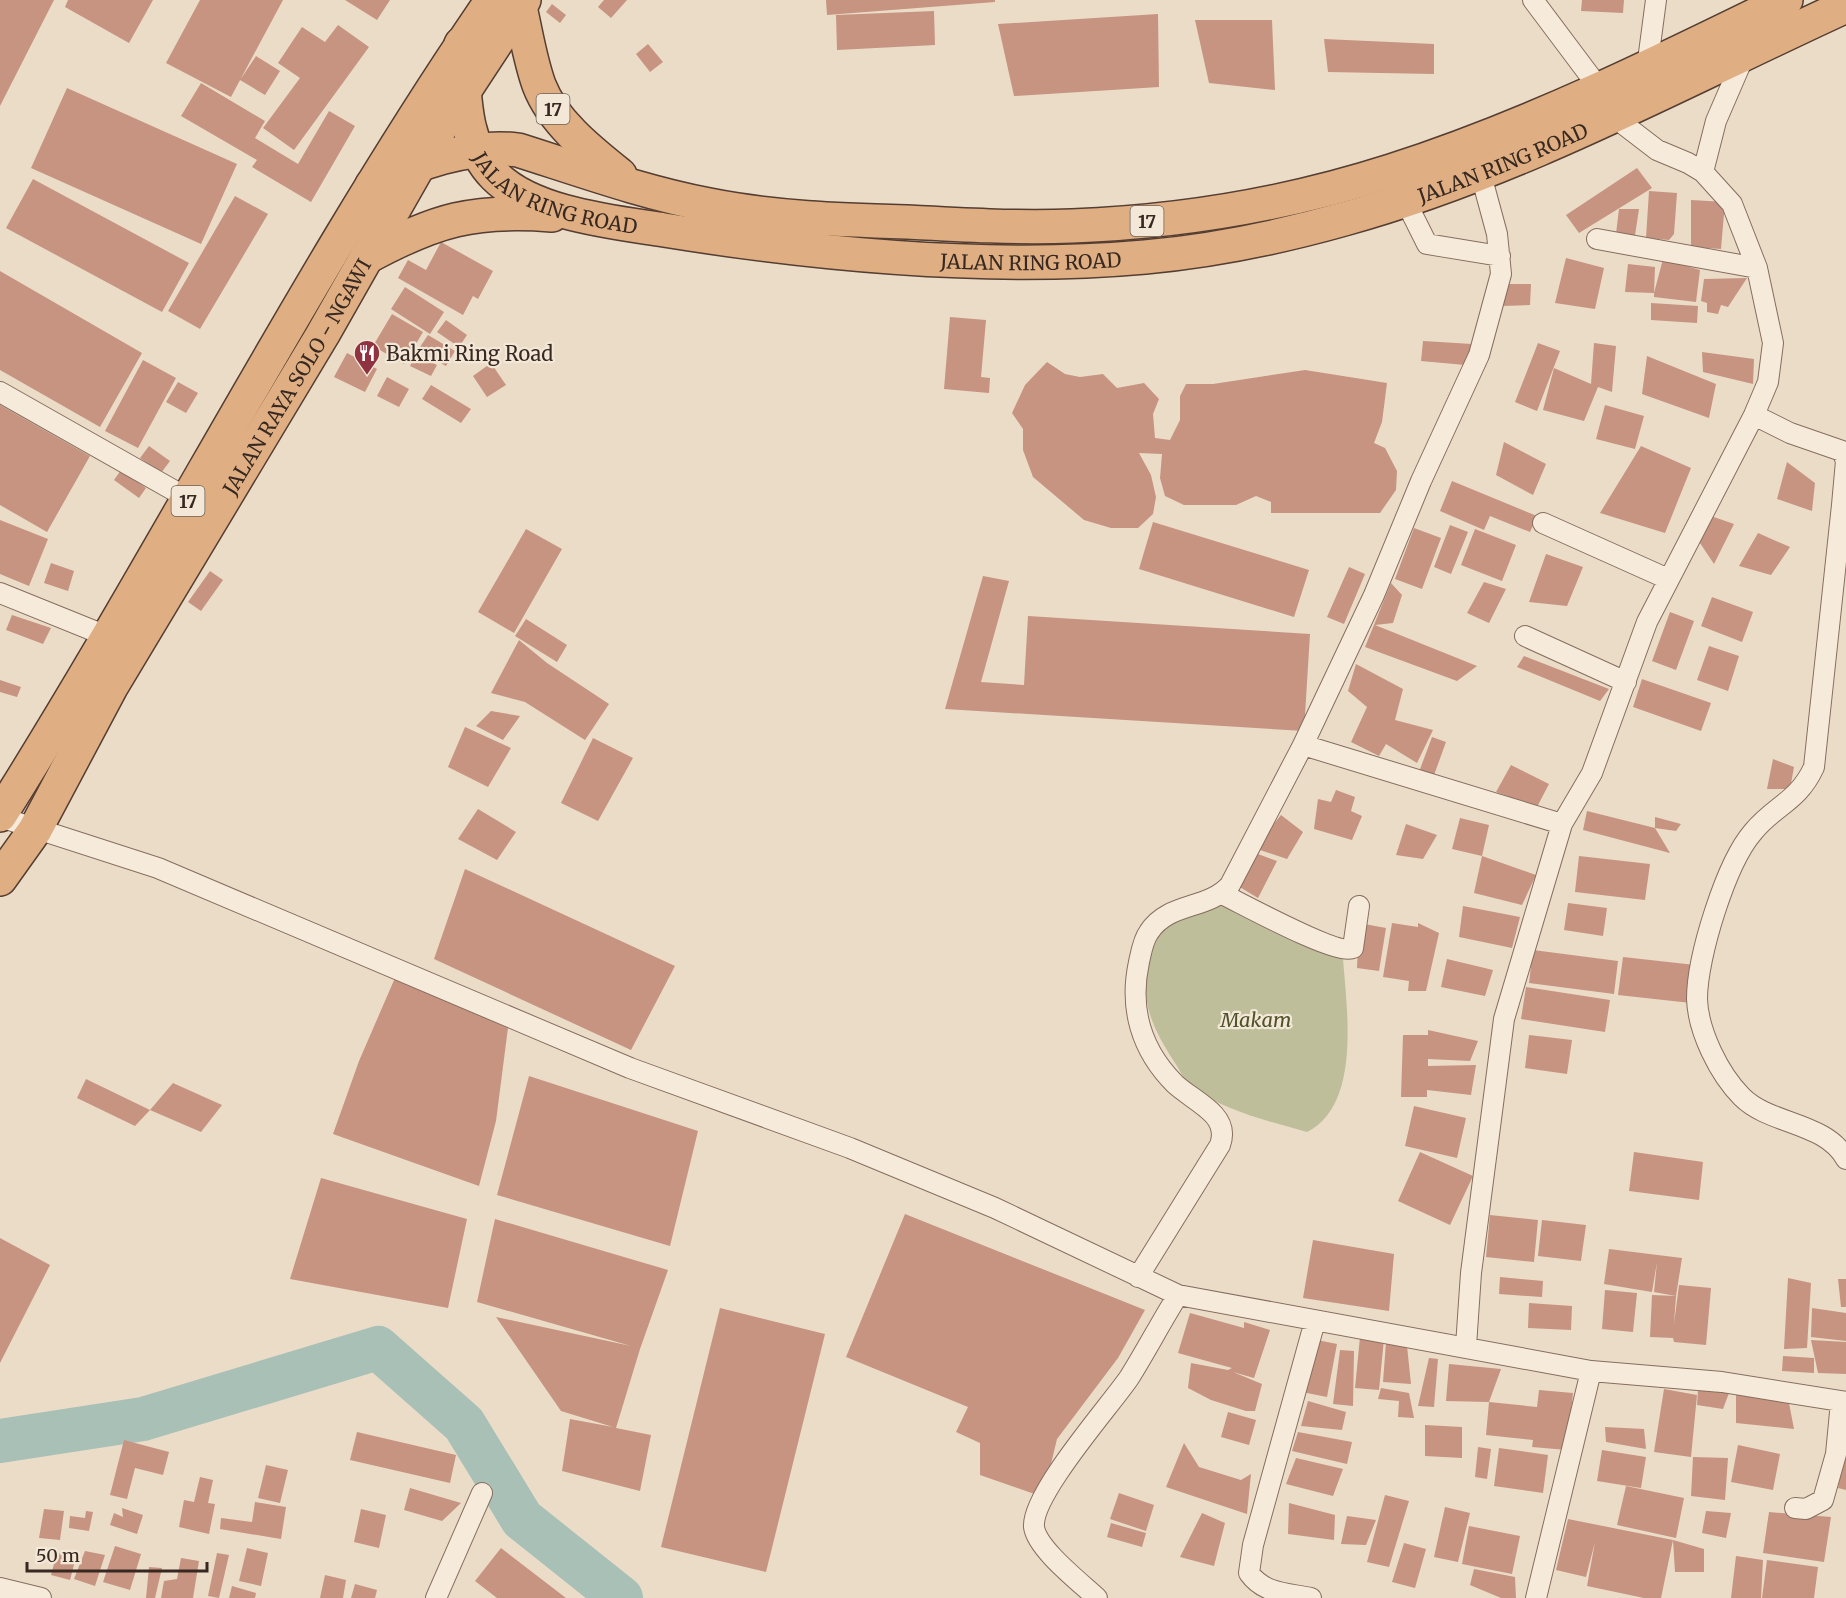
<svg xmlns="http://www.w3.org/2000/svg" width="1846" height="1598" font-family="Merriweather,serif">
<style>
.cemetery{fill:#bebe9b}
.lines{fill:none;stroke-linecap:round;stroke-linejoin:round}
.river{stroke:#a8c0b6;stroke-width:44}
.building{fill:#c69481}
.minor-casing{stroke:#866e5e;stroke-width:22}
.trunk-casing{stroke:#543d32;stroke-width:36}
.minor{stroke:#f6eadb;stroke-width:20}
.trunk{stroke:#dfae82;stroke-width:33}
.labels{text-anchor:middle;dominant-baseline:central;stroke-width:4.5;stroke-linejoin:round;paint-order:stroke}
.shield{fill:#f3e7d7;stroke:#6f6258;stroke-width:1.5}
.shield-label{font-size:18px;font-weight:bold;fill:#372921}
.street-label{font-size:20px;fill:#372921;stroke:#f3e7d7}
.poi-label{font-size:20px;fill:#372921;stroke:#f3e7d7;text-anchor:start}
.park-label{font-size:20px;font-style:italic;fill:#4d5229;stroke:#f3e7d7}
</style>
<rect width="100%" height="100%" fill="#ebdcc8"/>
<path class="cemetery" d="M 1221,904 L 1343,959 C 1347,1011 1361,1105 1307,1132 C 1268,1121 1226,1111 1192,1088 C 1186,1083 1181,1073 1177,1066 C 1153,1029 1140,1005 1148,960 C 1149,951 1153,938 1159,931 C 1174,914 1199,910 1221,904 Z"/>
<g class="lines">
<path class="river" d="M 0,1441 L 143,1419 L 378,1348 L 464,1424 L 522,1519 L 621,1598"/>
</g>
<path class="building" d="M 0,0 L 54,0 L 0,106 Z
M 68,0 L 153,0 L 129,43 L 65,7 Z
M 200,0 L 283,0 L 231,97 L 166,63 Z
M 345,0 L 390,0 L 377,20 Z
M 604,0 L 627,0 L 611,18 L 598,7 Z
M 826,0 L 995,0 L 995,2 L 827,15 Z
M 1582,0 L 1624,0 L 1623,13 L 1581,11 Z
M 552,4 L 566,15 L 560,23 L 546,12 Z
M 934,11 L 935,45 L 837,50 L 836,15 Z
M 1158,14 L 1159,87 L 1014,96 L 998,24 Z
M 1195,20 L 1272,20 L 1275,90 L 1209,83 Z
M 338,25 L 369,47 L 294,150 L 263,128 L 300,78 L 278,63 L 302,27 L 325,42 Z
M 1324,39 L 1434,44 L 1434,74 L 1328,72 Z
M 648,44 L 663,62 L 650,72 L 636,54 Z
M 256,56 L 280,71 L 265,95 L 240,80 Z
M 201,83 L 265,121 L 255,138 L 298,164 L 329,111 L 355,126 L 311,202 L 252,167 L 257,160 L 181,116 Z
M 67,88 L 237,164 L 201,244 L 31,168 Z
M 1637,168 L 1652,188 L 1579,233 L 1566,215 Z
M 33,179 L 189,263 L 162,312 L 6,228 Z
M 1649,191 L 1677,193 L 1674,234 L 1669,240 L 1646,238 Z
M 235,196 L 268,214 L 200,329 L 168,311 Z
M 1691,200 L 1725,202 L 1721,249 L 1691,247 Z
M 1619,209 L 1639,209 L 1634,242 L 1615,242 Z
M 441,242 L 493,271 L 478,299 L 473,296 L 463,315 L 398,278 L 408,260 L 426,270 Z
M 1566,258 L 1604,268 L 1595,309 L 1555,303 Z
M 1663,259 L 1700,270 L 1696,302 L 1654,297 L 1654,293 L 1625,292 L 1628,264 L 1655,267 L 1654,293 Z
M 0,271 L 142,353 L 100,427 L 0,370 Z
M 1747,278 L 1728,307 L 1721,305 L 1718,314 L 1707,312 L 1707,303 L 1701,301 L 1704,279 Z
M 1503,284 L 1531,284 L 1530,305 L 1502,306 Z
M 405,287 L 444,312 L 430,334 L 391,309 Z
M 1651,303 L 1698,306 L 1697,323 L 1651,320 Z
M 392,314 L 423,332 L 404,364 L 373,346 Z
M 950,317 L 986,320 L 981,377 L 990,378 L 989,393 L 944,389 Z
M 446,320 L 467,335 L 459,347 L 437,332 Z
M 428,335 L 455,351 L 446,366 L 418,350 Z
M 1423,341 L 1472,344 L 1465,365 L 1421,361 Z
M 1538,343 L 1560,351 L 1537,411 L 1515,402 Z
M 1594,343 L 1616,346 L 1612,392 L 1598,387 L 1584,421 L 1543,410 L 1554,368 L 1591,384 Z
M 1702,352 L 1754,359 L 1753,384 L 1703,372 Z
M 347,353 L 377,369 L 365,392 L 334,377 Z
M 416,354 L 437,365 L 431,376 L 410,366 Z
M 1647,356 L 1716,384 L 1709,418 L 1642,394 Z
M 143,360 L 176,378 L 138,448 L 105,431 Z
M 1047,362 L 1065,374 L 1080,377 L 1103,374 L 1117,388 L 1144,383 L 1159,399 L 1153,414 L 1155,438 L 1170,440 L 1180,420 L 1180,396 L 1186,384 L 1213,384 L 1305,370 L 1387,383 L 1382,422 L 1374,443 L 1385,448 L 1397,471 L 1396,490 L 1380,513 L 1271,513 L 1271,502 L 1256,496 L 1236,505 L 1184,505 L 1165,496 L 1160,478 L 1162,454 L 1139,453 L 1151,475 L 1156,497 L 1153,514 L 1138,528 L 1111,528 L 1084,520 L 1033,477 L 1023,450 L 1023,429 L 1012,413 L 1025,385 Z
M 491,363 L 506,385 L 487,397 L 473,376 Z
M 387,377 L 409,389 L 399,407 L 377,396 Z
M 178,382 L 198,393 L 186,413 L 166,402 Z
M 431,385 L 471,409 L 461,423 L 422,399 Z
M 0,405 L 90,456 L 47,532 L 0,505 Z
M 1605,405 L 1644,416 L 1635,449 L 1596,439 Z
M 1504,442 L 1546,464 L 1533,495 L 1496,475 Z
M 149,446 L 170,461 L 161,473 L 140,458 Z
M 1641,446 L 1691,468 L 1665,533 L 1600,513 Z
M 1787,462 L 1815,483 L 1812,511 L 1777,499 Z
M 121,470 L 146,488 L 139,498 L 114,480 Z
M 1452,481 L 1537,516 L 1530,532 L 1490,516 L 1484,530 L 1440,511 Z
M 1711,516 L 1734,524 L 1714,564 L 1700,543 Z
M 0,520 L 48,539 L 29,586 L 0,574 Z
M 1153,522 L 1309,570 L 1294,617 L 1139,569 Z
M 1450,525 L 1468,532 L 1451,574 L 1434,567 Z
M 1414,528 L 1441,538 L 1422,589 L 1395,579 Z
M 526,529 L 562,549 L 514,633 L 478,612 Z
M 1475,529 L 1516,545 L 1502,581 L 1461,565 Z
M 1758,533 L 1790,547 L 1771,575 L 1739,566 Z
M 1546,554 L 1583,567 L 1567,606 L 1529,602 Z
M 51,563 L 74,571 L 68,591 L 44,583 Z
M 1349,567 L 1365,574 L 1344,624 L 1327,617 Z
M 210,571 L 223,580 L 201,611 L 188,602 Z
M 983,576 L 1009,581 L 981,682 L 1024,685 L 1028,616 L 1310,634 L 1304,731 L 945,709 Z
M 1484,582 L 1506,589 L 1489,623 L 1467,613 Z
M 1391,583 L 1402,595 L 1393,623 L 1375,625 L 1477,666 L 1457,681 L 1365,647 Z
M 1712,597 L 1753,612 L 1742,642 L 1701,626 Z
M 1670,612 L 1694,621 L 1676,670 L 1652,661 Z
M 12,615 L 51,628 L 43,644 L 6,630 Z
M 526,619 L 567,645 L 557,662 L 515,636 Z
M 519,640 L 547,663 L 609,704 L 585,740 L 525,702 L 491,693 Z
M 1709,646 L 1739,656 L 1728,691 L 1697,680 Z
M 1524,656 L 1609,689 L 1600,701 L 1517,667 Z
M 1356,664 L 1403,689 L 1395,720 L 1433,730 L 1417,763 L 1386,744 L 1379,756 L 1351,742 L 1367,707 L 1348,691 Z
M 1642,679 L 1711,703 L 1701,731 L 1633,707 Z
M 0,680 L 21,687 L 17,697 L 0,692 Z
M 491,711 L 520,716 L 503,740 L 476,726 Z
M 465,727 L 511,748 L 488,787 L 448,767 Z
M 1432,737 L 1446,742 L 1433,778 L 1419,772 Z
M 593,738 L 633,758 L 598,821 L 561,803 Z
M 1773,759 L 1794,767 L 1790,789 L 1767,789 Z
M 1511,765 L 1549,784 L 1537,807 L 1496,792 Z
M 1336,790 L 1355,797 L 1351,811 L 1362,816 L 1352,840 L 1314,829 L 1318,799 L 1331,802 Z
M 478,809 L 516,832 L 497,860 L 458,839 Z
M 1587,811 L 1655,828 L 1670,853 L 1583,830 Z
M 1281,815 L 1303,832 L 1287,859 L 1254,848 Z
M 1655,817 L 1681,824 L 1676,831 L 1655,828 Z
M 1460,818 L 1489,825 L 1482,856 L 1536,875 L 1522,905 L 1474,893 L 1482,856 L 1452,849 Z
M 1406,824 L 1437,835 L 1423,859 L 1396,855 Z
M 1258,854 L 1277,861 L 1258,898 L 1238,886 Z
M 1579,856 L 1650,864 L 1645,900 L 1575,892 Z
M 465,869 L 675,966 L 631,1050 L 434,959 Z
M 1568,903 L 1607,908 L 1603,936 L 1564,930 Z
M 1463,906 L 1520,917 L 1512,948 L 1459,937 Z
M 1359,923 L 1386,928 L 1379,971 L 1357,968 Z
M 1392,923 L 1418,927 L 1418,923 L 1439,933 L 1426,991 L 1408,991 L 1409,981 L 1383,977 Z
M 1533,950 L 1618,961 L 1614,994 L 1529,983 Z
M 1623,957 L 1695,965 L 1691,1003 L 1618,995 Z
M 1447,959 L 1493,970 L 1485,996 L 1441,987 Z
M 398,971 L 509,1020 L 496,1121 L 479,1186 L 333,1134 L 359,1061 Z
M 1526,987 L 1610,1000 L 1605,1032 L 1521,1019 Z
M 1428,1030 L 1478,1041 L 1470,1061 L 1428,1059 L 1428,1066 L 1476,1065 L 1471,1095 L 1427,1090 L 1427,1097 L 1401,1097 L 1403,1035 L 1428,1035 Z
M 1529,1035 L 1572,1040 L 1567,1074 L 1525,1068 Z
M 529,1076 L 698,1131 L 670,1246 L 497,1195 Z
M 86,1079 L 150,1110 L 135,1126 L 77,1098 Z
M 173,1083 L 222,1105 L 201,1132 L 150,1110 Z
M 1414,1106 L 1466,1118 L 1457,1158 L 1405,1146 Z
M 1420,1152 L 1473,1176 L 1450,1225 L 1398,1201 Z
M 1634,1152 L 1703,1162 L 1699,1200 L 1629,1191 Z
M 321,1178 L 467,1219 L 448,1308 L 290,1279 Z
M 905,1214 L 1145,1310 L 1118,1358 L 1057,1439 L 1043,1497 L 980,1475 L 980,1443 L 956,1432 L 968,1407 L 846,1357 Z
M 1490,1215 L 1538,1220 L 1534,1262 L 1486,1257 Z
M 495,1219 L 668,1270 L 640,1349 L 616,1428 L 651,1435 L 640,1491 L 562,1471 L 570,1419 L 613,1427 L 561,1411 L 496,1317 L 631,1346 L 477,1302 Z
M 1542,1220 L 1586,1225 L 1581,1261 L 1538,1256 Z
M 0,1238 L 50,1265 L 0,1363 Z
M 1313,1240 L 1394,1254 L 1389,1311 L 1303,1298 Z
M 1609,1249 L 1682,1258 L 1676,1296 L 1674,1324 L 1679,1285 L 1711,1288 L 1706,1345 L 1674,1342 L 1673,1338 L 1650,1337 L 1652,1295 L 1676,1296 L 1654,1292 L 1657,1262 L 1652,1292 L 1604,1284 Z
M 1500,1277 L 1543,1281 L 1542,1297 L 1499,1294 Z
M 1788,1278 L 1811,1283 L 1807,1348 L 1784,1349 Z
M 1838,1279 L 1846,1279 L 1846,1307 L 1841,1307 Z
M 1605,1290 L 1637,1293 L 1633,1332 L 1602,1329 Z
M 1529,1303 L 1572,1306 L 1571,1330 L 1528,1328 Z
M 720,1308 L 825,1334 L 766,1572 L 661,1547 Z
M 1812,1308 L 1846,1313 L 1846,1341 L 1811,1337 Z
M 1190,1313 L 1244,1328 L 1244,1322 L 1270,1330 L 1254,1378 L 1233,1372 L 1262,1384 L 1255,1411 L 1246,1411 L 1211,1400 L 1188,1388 L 1191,1363 L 1228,1370 L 1232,1368 L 1178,1353 Z
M 1360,1337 L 1384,1339 L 1379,1390 L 1355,1388 Z
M 1312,1339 L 1337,1344 L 1327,1397 L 1302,1392 Z
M 1811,1340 L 1846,1342 L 1846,1374 L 1818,1373 Z
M 1386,1342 L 1407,1346 L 1411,1384 L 1383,1382 Z
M 1340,1350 L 1354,1351 L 1353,1406 L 1333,1404 Z
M 1783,1356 L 1814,1358 L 1814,1373 L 1782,1371 Z
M 1429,1358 L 1438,1359 L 1434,1407 L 1418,1406 Z
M 1449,1364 L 1501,1369 L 1489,1402 L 1446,1401 Z
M 1381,1388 L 1409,1393 L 1414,1418 L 1398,1417 L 1399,1401 L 1378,1399 Z
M 1664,1389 L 1697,1395 L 1691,1457 L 1654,1452 Z
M 1539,1390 L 1573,1393 L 1567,1450 L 1532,1447 L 1533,1440 L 1486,1435 L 1489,1402 L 1537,1407 Z
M 1698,1390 L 1729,1393 L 1723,1409 L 1697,1405 Z
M 1736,1394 L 1789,1403 L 1794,1429 L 1736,1423 Z
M 1308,1401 L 1346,1412 L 1342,1430 L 1301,1426 Z
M 1228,1412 L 1256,1420 L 1249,1445 L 1221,1437 Z
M 1425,1425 L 1462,1427 L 1462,1458 L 1425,1456 Z
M 1605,1427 L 1644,1429 L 1646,1449 L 1606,1442 Z
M 357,1432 L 456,1455 L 450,1483 L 350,1460 Z
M 1298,1432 L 1352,1442 L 1347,1464 L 1292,1451 Z
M 124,1440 L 169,1452 L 163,1475 L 135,1468 L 127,1499 L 110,1495 Z
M 1184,1443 L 1199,1467 L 1241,1480 L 1251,1474 L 1247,1514 L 1166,1487 Z
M 1738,1445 L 1780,1454 L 1773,1490 L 1731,1482 Z
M 1478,1447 L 1491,1449 L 1487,1479 L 1475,1477 Z
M 1499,1448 L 1548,1455 L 1543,1493 L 1494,1486 Z
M 1602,1450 L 1646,1457 L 1641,1488 L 1597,1481 Z
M 1845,1454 L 1846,1454 L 1846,1490 L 1838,1488 Z
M 1693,1457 L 1728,1458 L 1725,1500 L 1691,1496 Z
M 1296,1458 L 1343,1469 L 1333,1496 L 1286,1484 Z
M 266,1465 L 288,1470 L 280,1503 L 258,1498 Z
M 200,1477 L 213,1480 L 208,1503 L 215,1504 L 209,1534 L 179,1527 L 184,1500 L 194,1502 Z
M 1626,1486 L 1684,1498 L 1676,1538 L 1617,1525 Z
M 410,1488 L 461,1503 L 442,1521 L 404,1510 Z
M 1119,1493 L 1154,1505 L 1146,1531 L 1110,1519 Z
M 1385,1495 L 1409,1501 L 1389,1567 L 1367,1562 Z
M 255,1502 L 286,1507 L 281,1539 L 220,1529 L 221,1518 L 252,1522 Z
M 1289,1503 L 1335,1515 L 1334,1540 L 1288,1534 Z
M 1445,1507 L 1470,1513 L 1458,1562 L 1434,1557 Z
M 122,1508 L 143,1515 L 137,1534 L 110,1525 L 114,1513 L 123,1517 Z
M 44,1509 L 64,1511 L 60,1540 L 39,1538 Z
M 361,1509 L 386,1515 L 379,1548 L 354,1542 Z
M 86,1511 L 93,1512 L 89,1531 L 69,1528 L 70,1516 L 85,1518 Z
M 1706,1511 L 1731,1513 L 1726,1538 L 1702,1533 Z
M 1769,1512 L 1831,1517 L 1824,1562 L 1763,1553 Z
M 1202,1513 L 1225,1523 L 1214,1566 L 1180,1557 Z
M 1347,1516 L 1376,1520 L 1366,1545 L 1341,1544 Z
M 1568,1519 L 1673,1540 L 1704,1549 L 1704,1572 L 1675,1572 L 1673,1540 L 1661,1598 L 1644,1598 L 1587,1586 L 1595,1542 L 1586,1577 L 1556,1570 Z
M 1111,1523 L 1146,1533 L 1142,1547 L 1107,1537 Z
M 1469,1526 L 1520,1536 L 1512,1574 L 1462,1564 Z
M 1404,1543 L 1426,1549 L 1415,1588 L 1392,1582 Z
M 115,1546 L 141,1554 L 130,1590 L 103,1582 Z
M 247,1548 L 268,1553 L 261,1586 L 239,1581 Z
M 501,1548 L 566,1598 L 497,1598 L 475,1581 Z
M 85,1551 L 105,1555 L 95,1586 L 74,1579 Z
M 57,1553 L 76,1557 L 70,1580 L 51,1575 Z
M 217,1553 L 229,1555 L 219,1598 L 208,1596 Z
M 1736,1556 L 1763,1560 L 1761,1598 L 1731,1598 Z
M 181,1558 L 199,1561 L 193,1598 L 161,1598 L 164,1581 L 177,1579 Z
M 1767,1560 L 1818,1567 L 1814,1598 L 1762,1598 Z
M 149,1567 L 162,1568 L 155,1598 L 146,1598 Z
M 1474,1569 L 1515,1577 L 1516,1598 L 1501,1598 L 1470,1585 Z
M 325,1575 L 346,1580 L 343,1598 L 320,1598 Z
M 355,1584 L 377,1590 L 375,1598 L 351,1598 Z
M 232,1586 L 256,1593 L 255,1598 L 229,1598 Z"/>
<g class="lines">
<g class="minor-casing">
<path id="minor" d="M 1533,0 L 1599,88
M 1647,68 L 1656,0
M 1703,172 L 1716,121 L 1745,54
M 1405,200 L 1427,244 L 1500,256
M 1597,239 L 1757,268
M 0,392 L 189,499
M 1754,415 L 1790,433 L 1842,451 L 1846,461 L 1842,505 L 1814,767 C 1798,802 1775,805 1753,832 C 1726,863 1697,957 1697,999 C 1698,1031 1719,1074 1742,1097 C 1770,1125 1826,1122 1846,1159
M 1543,523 L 1668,579
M 0,593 L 109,637
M 1525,636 L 1626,682
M 1303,745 L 1562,824
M 0,817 L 158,868 L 630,1068 L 850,1148 L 995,1208 L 1178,1295 L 1591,1371 L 1722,1382 L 1846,1402
M 1222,894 C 1243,904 1337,956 1353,948 L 1359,906
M 1138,1277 L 1220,1145 C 1224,1134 1222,1124 1214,1115 C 1203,1103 1187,1095 1175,1084 C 1141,1050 1129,1008 1139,962 C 1141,953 1143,940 1149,932 C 1168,902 1208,910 1230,885 L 1303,745 L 1374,595 L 1421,481 L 1479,355 L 1501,274 L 1497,234 L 1481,175
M 1466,1346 L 1471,1273 L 1504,1019 L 1562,824 L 1592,773 L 1647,622 L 1754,415 L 1768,382 L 1773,343 L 1757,268 L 1732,204 L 1703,172 L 1688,163 L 1657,150 L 1614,117
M 1795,1508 L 1806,1509 L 1823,1500 L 1836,1454 L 1841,1402
M 0,1588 L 41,1598
M 436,1598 L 482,1493
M 1097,1598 C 1080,1582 1037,1549 1034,1527 C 1031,1495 1109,1407 1129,1378 C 1146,1351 1161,1322 1178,1295
M 1311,1598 C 1287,1593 1264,1594 1249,1573 L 1253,1545 L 1315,1321
M 1536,1598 L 1591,1371"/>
</g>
<g class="trunk-casing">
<g id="trunk">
<path d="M 520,7 C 526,33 530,60 539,85 C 553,122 590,151 620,175"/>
<path id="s1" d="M 461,44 C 465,89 461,142 495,176 C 533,214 613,222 664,230 C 819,255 989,271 1145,257 C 1212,251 1280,237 1344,219 C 1521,170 1680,82 1846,6"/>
<path d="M 372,185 C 414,164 470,144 518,150 C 581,170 645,193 709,205 C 774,218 841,220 907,222 C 962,225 1017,228 1072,226 C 1180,222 1288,204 1391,171 C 1528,127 1658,63 1786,0"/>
<path d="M 367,257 C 435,220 474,209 552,215"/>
<path d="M 0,815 C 169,547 312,262 492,0"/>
<path id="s2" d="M 0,879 L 35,830 L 111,687 L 323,334 L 440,128 L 524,0"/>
</g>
</g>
<use href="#minor" class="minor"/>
<use href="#trunk" class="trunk"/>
</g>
<defs>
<g id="restaurant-pin" transform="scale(1.35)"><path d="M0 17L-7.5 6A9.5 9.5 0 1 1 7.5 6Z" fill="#903340" stroke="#f3e7d7"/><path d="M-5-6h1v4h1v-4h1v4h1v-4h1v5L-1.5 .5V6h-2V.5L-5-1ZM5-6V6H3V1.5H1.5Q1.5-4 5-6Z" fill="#fff"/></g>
</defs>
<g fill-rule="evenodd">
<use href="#restaurant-pin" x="367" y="353"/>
</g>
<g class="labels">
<g class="shield">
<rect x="536.5" y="94" width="33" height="30" rx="4.5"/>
<rect x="1130.5" y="206" width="33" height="30" rx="4.5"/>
<rect x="171.5" y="486" width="33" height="30" rx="4.5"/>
</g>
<g class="shield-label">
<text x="553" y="109">17</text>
<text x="1147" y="221">17</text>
<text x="188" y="501">17</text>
</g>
<g class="street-label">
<text stroke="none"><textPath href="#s1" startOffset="1174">JALAN RING ROAD</textPath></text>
<text stroke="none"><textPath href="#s1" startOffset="202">JALAN RING ROAD</textPath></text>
<text stroke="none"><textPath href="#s1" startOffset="688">JALAN RING ROAD</textPath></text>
<text stroke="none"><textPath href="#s2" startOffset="584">JALAN RAYA SOLO - NGAWI</textPath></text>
</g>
<g class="poi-label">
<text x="386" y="353">Bakmi Ring Road</text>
</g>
<g class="park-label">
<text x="1256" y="1019">Makam</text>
</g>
</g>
<path d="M27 1562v9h180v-9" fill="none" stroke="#372921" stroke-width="3"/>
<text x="36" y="1562" font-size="18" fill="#372921" stroke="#f3e7d7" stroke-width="4.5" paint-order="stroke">50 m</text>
</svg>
